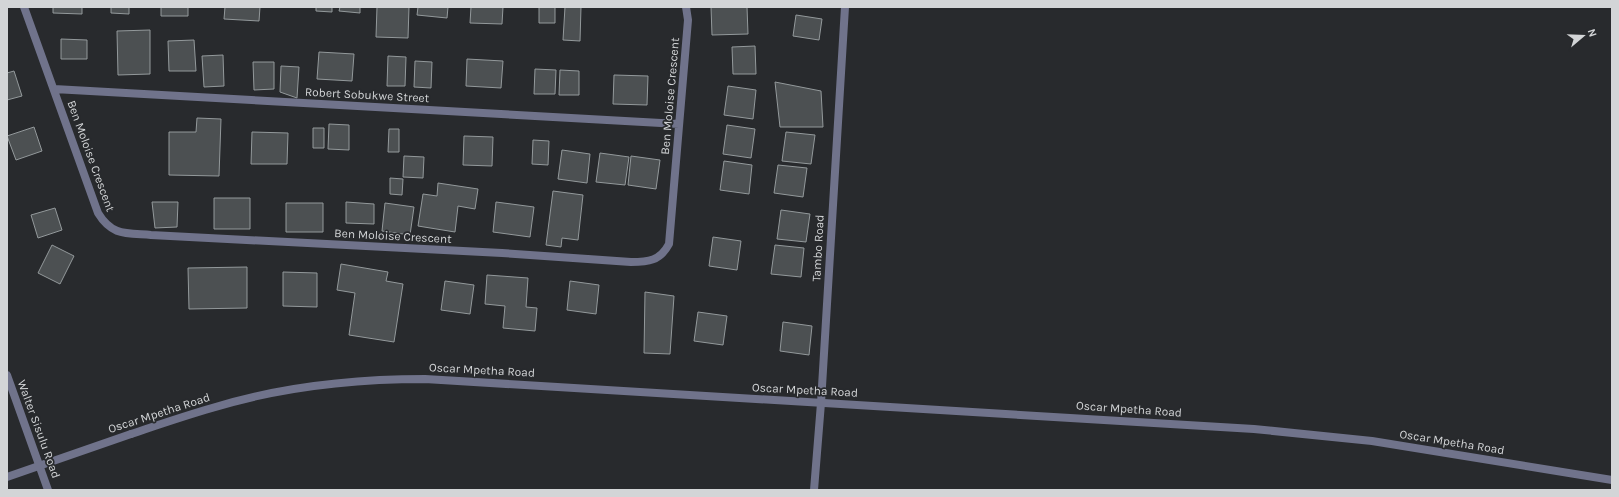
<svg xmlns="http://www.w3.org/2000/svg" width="1619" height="497" font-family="Karla,sans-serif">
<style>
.building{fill:#4c5052;stroke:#93999b}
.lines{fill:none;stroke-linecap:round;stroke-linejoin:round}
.minor{stroke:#70738b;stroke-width:8}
.tertiary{stroke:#70738b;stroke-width:8}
.tertiary-bridge{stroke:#70738b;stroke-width:8}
.labels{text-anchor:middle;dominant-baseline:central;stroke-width:3.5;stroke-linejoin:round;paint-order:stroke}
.street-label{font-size:12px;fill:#d3d5d7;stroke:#282a2d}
</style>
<rect width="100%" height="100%" fill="#282a2d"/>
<path class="building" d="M 53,7 L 82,7 L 82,14 L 53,13 Z
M 111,7 L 129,7 L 129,14 L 111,13 Z
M 161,7 L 188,7 L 188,16 L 161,16 Z
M 225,7 L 260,7 L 259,21 L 224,19 Z
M 316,7 L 332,7 L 332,12 L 316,11 Z
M 340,7 L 360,7 L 360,13 L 339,11 Z
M 377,7 L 409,7 L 408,38 L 376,37 Z
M 418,7 L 448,7 L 447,18 L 417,15 Z
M 471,7 L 503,7 L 502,24 L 470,23 Z
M 539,7 L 555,7 L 555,23 L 539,23 Z
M 565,7 L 581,7 L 580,41 L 563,40 Z
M 711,7 L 747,7 L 748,34 L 712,35 Z
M 796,15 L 822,19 L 819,40 L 793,36 Z
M 150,30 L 150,74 L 118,75 L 117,31 Z
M 61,39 L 87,40 L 87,59 L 61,59 Z
M 194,40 L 196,71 L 169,71 L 168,41 Z
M 755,46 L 756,74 L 733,74 L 732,47 Z
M 319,52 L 354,54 L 352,81 L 317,79 Z
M 223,55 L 224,86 L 204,87 L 202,56 Z
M 388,56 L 406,57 L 405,86 L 387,86 Z
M 467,59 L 503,61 L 501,88 L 466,86 Z
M 415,61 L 432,62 L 431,88 L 414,87 Z
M 253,62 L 274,62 L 274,89 L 254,90 Z
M 281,66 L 299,67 L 297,98 L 280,92 Z
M 535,69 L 556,70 L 555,94 L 534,94 Z
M 560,70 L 579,71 L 579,95 L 559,95 Z
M 14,71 L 22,96 L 7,100 L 7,73 Z
M 614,75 L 648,76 L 647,105 L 613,104 Z
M 775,82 L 821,91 L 823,127 L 780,127 Z
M 728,86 L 756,90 L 753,119 L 724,115 Z
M 197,118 L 221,119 L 219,176 L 169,175 L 169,132 L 196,132 Z
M 329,124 L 349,125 L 349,150 L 328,149 Z
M 727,125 L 755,129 L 751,158 L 723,154 Z
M 34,127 L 42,151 L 16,160 L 7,136 Z
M 313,128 L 324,128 L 324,148 L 313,148 Z
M 389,129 L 399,129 L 399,152 L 388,152 Z
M 252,132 L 288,133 L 287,164 L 251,164 Z
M 786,132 L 815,135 L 811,164 L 782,161 Z
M 464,136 L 493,137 L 492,166 L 463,165 Z
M 533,140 L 549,141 L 548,165 L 532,164 Z
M 562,150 L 590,154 L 587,183 L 558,179 Z
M 600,153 L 629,157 L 625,185 L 596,182 Z
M 404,156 L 424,157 L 423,178 L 403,177 Z
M 631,156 L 660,160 L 656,189 L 628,185 Z
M 724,161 L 752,165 L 749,194 L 720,190 Z
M 778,165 L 807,168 L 803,197 L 774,193 Z
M 390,178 L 403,179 L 402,195 L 390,194 Z
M 438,183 L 478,189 L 475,209 L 458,206 L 455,232 L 418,226 L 423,194 L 437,196 Z
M 553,191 L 583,195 L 578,240 L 562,238 L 561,247 L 546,245 Z
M 214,198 L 250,198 L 250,229 L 214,229 Z
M 152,202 L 178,202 L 177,227 L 155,228 Z
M 346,202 L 374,204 L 374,224 L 346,223 Z
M 496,202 L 534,207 L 530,237 L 493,232 Z
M 286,203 L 323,203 L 323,232 L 286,232 Z
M 385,203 L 414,207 L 410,235 L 382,231 Z
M 55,208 L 62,230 L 38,238 L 31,215 Z
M 781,210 L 810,214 L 806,242 L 777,239 Z
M 713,237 L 741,241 L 737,270 L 709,266 Z
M 52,245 L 74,256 L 60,284 L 38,273 Z
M 775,245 L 804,248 L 801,277 L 771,274 Z
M 341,264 L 388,272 L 386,281 L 403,284 L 394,342 L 349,335 L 355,293 L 337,290 Z
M 247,267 L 247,308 L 189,309 L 188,268 Z
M 283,272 L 317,273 L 317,307 L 283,306 Z
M 487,275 L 528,278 L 526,307 L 537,308 L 535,331 L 503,328 L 505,306 L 485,304 Z
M 445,281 L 474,285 L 470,314 L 441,310 Z
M 570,281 L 599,285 L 596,314 L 567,310 Z
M 645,292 L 674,296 L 670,354 L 644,353 Z
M 698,312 L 727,316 L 723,345 L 694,341 Z
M 783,322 L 812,326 L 809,355 L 780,351 Z"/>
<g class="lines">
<path class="minor" d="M 24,7 L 98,213 C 112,236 126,233 151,235 L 502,253 L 631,262 C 648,262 660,261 669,244 L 688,20 L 686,7
M 54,89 L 679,124
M 814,490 L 821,403 L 845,7"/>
<path class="tertiary" d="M 7,375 L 48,490
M 131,434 C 158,425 184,416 212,408 C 280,387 353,379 425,379 L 1254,429 L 1372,441 L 1612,480"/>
<path class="tertiary-bridge" d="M 7,477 L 131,434"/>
</g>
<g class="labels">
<g class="street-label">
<text transform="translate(367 95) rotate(3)">Robert Sobukwe Street</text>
<text transform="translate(670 96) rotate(-85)">Ben Moloise Crescent</text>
<text transform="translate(91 156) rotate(70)">Ben Moloise Crescent</text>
<text transform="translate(393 236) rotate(3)">Ben Moloise Crescent</text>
<text transform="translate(818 248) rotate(-87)">Tambo Road</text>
<text transform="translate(482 370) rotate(3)">Oscar Mpetha Road</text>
<text transform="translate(805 390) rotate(3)">Oscar Mpetha Road</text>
<text transform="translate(1129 409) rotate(4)">Oscar Mpetha Road</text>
<text transform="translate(159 413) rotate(-18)">Oscar Mpetha Road</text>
<text transform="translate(39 429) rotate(70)">Walter Sisulu Road</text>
<text transform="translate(1452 442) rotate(9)">Oscar Mpetha Road</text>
</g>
</g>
<rect width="1619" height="497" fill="none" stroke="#d3d5d7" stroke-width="16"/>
<g transform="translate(1583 36) rotate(71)" stroke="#282a2d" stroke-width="3" paint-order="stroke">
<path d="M0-3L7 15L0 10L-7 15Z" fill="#d3d5d7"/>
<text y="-6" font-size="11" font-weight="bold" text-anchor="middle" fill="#d3d5d7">N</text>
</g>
</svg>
